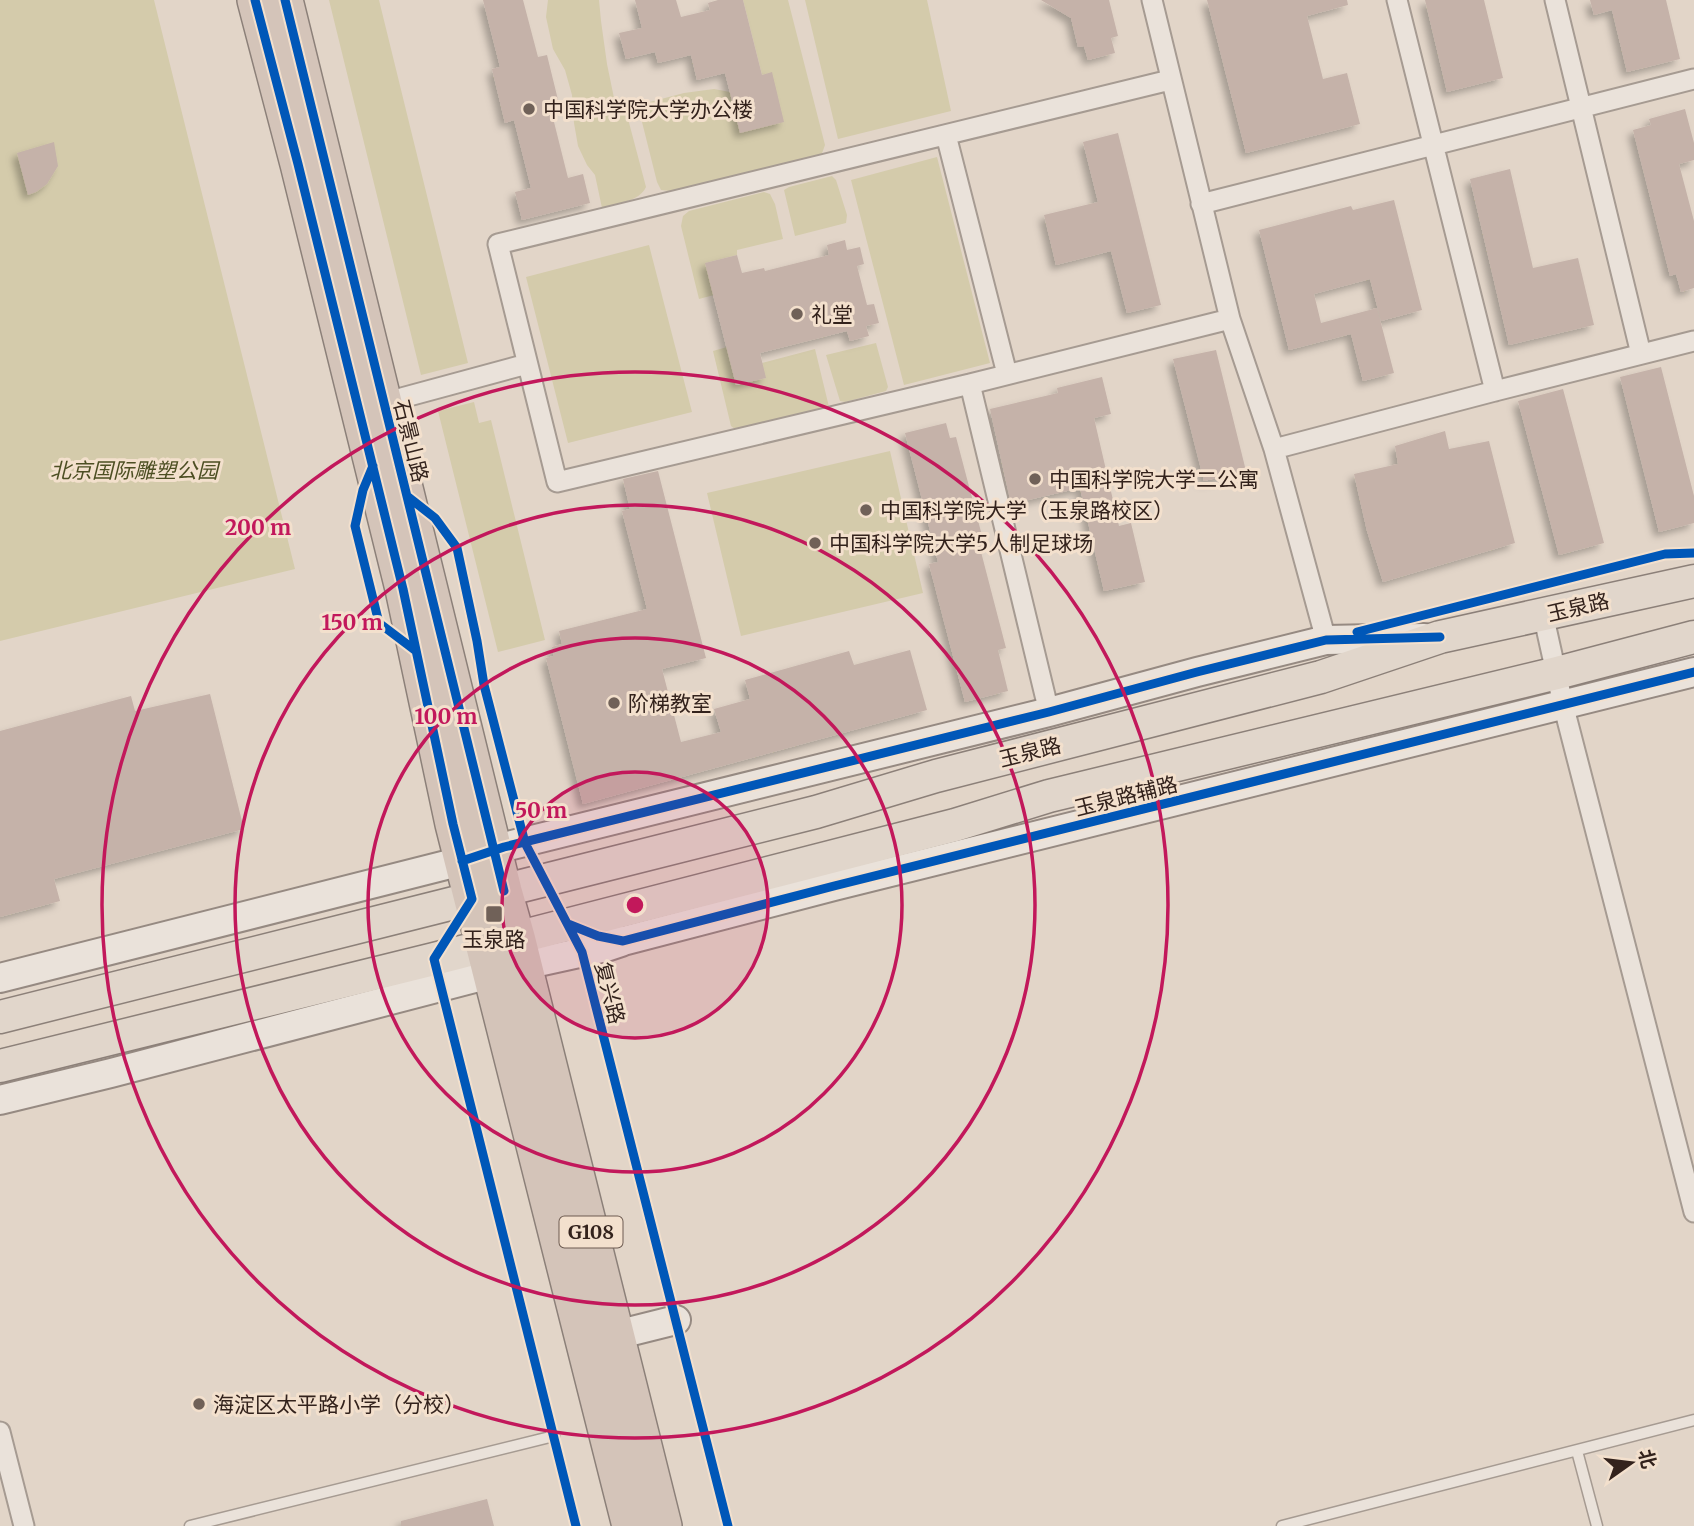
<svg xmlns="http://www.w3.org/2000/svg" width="1694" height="1526" font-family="Merriweather,'Noto Sans SC',serif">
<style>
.green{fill:#d4cbab}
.building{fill:#c5b2a9;filter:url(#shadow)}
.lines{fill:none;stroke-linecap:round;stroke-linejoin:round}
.lane-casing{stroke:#a69b92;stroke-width:13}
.street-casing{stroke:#a69b92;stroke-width:23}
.secondary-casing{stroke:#968a82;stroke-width:32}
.primary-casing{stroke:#8c8079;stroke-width:35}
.highway-casing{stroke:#8c8079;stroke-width:38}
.lane{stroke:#eae2da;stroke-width:10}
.street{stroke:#eae2da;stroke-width:19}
.secondary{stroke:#eae2da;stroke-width:28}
.primary{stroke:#e1d6cb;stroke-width:32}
.highway{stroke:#d4c4b9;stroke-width:35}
.cycleway-casing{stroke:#f3e0cd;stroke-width:13}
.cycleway{stroke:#0057b8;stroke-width:9}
.ring{fill:none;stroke:#c2185b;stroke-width:3.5}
.poi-dot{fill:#706158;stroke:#f3e0cd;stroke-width:2.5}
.labels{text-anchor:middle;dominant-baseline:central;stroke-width:6;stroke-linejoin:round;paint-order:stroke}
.shield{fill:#f3e0cd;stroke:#6d5b51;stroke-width:2}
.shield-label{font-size:19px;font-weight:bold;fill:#33221c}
.poi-label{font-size:21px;fill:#33221c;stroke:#f3e0cd;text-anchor:start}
.street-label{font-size:21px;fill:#33221c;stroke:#f3e0cd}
.park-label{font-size:21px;font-style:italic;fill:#4d4f23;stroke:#f3e0cd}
.centre{fill:#c2185b;stroke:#f3e0cd;stroke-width:3.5}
.ring-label{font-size:21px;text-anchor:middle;font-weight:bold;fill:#c2185b;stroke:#f3e0cd;stroke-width:6;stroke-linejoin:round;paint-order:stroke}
</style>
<defs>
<filter id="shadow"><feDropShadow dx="-5" dy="5" stdDeviation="3.5" flood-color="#0004"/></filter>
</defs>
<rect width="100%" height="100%" fill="#e2d5c8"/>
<path class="green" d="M 0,0 L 154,0 L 295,569 L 0,641 Z
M 329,0 L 379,0 L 468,363 L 421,375 Z
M 548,0 L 599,0 L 601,21 L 607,64 L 614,98 L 627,115 L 646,187 C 639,202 617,203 602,208 L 595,175 L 587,165 L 578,146 L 574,123 L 572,95 L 565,70 L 553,49 L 546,17 Z
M 743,0 L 788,0 L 825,145 L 821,156 L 813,161 L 670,191 L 661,190 L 657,182 L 640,114 L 646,103 L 684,93 L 714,89 L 730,92 L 772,73 L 762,75 Z
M 805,0 L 927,0 L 951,111 L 838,139 Z
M 937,157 L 990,363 L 904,385 L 851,180 Z
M 832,176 L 836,180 L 847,215 L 846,223 L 795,236 L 784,190 L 789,187 Z
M 764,192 L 770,194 L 775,204 L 783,239 L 737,250 L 737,255 L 706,263 L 714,295 L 699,299 L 681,226 L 683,216 L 689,211 Z
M 649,245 L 692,412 L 568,443 L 526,277 Z
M 876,343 L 888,387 L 886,391 L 845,402 L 840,401 L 826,355 Z
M 727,347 L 737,385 L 765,378 L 762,363 L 815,349 L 829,407 L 747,429 L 736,430 L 731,426 L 713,351 Z
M 474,402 L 479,423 L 491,420 L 545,640 L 498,652 L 438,411 Z
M 890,451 L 923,593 L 741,636 L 707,493 Z"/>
<path class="building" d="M 483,0 L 523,0 L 538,57 L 547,55 L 560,108 L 551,110 L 568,178 L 583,174 L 590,203 L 522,220 L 515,192 L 531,188 L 514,120 L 505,123 L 492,69 L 500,67 Z
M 635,0 L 676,0 L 681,17 L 710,10 L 708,3 L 718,0 L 743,0 L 762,75 L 772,72 L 784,122 L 740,133 L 725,73 L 697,80 L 691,55 L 658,63 L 655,52 L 626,59 L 619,33 L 642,28 Z
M 1041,0 L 1109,0 L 1118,36 L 1111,38 L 1115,53 L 1088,60 L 1084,46 L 1078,47 L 1071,18 Z
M 1207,0 L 1347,0 L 1348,5 L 1307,16 L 1323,79 L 1347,73 L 1360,124 L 1246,153 Z
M 1425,0 L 1484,0 L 1503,78 L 1447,92 Z
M 1590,0 L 1666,0 L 1680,59 L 1627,72 L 1612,10 L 1594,15 Z
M 1685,109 L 1694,143 L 1694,160 L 1679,164 L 1694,221 L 1694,288 L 1681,292 L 1676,274 L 1670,276 L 1633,130 L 1651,125 L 1649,119 Z
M 1118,133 L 1161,305 L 1127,313 L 1111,251 L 1056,265 L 1044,215 L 1098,202 L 1083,142 Z
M 54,142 L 58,166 L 47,184 L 36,192 L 28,195 L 17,153 Z
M 1510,169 L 1533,268 L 1578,258 L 1594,325 L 1509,345 L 1470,179 Z
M 1394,200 L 1422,310 L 1381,321 L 1370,279 L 1314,294 L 1321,323 L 1377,308 L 1394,373 L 1363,381 L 1351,334 L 1289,350 L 1259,230 L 1351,206 L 1353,210 Z
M 845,240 L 847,250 L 860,247 L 864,264 L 857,266 L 867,305 L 874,304 L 879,323 L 866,326 L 869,336 L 850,341 L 847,331 L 760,353 L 766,378 L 736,385 L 705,263 L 737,255 L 742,273 L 764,268 L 765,271 L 829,255 L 827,245 Z
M 1216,350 L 1246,471 L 1204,481 L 1173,359 Z
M 1661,367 L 1694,496 L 1694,523 L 1659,532 L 1620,377 Z
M 1102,377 L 1111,414 L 1094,418 L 1119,526 L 1131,523 L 1145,582 L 1104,591 L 1080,488 L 1011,504 L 990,409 L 1058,393 L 1057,388 Z
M 1563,389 L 1604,543 L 1559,555 L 1518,401 Z
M 946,423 L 950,438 L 956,437 L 985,547 L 980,548 L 1006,648 L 998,650 L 1008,691 L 965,702 L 929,564 L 938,562 L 905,433 Z
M 1445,431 L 1449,449 L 1489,441 L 1515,543 L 1383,582 L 1367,531 L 1354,474 L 1398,464 L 1395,446 Z
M 658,471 L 706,658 L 662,669 L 681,742 L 721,732 L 714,709 L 750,699 L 745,680 L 849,651 L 854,665 L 910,650 L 927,710 L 583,804 L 546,658 L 554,656 L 552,647 L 562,644 L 559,631 L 647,609 L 622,511 L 630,509 L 623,479 Z
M 210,694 L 244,829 L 54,879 L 60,901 L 0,917 L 0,731 L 131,696 L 135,711 Z
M 487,1499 L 494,1526 L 401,1526 L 401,1521 Z"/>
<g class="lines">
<g class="lane-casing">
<path id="lane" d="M 1577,1451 L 1597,1526
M 190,1526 L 554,1436
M 1282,1526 L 1694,1420"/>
</g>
<g class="street-casing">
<path id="street" d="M 1152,0 L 1230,319 L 1274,449 L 1326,640
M 1397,0 L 1495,391
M 1555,0 L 1641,354
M 1170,80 L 498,244 L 557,482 L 970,384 L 1230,319
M 946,135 L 1007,374
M 1201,204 L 1694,79
M 970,384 L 1049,712
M 383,403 L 527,364
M 1274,449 L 1495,391 L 1694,341
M 1543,614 L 1563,704 L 1694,1212
M 0,1432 L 24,1526"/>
</g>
<g class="secondary-casing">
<path id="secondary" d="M 568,924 L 598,936 L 623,941 L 834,886 L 1694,672
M 0,978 L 462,861 L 504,847 L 1049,712 L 1197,672 L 1326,640 L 1424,638
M 0,1100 L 111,1073 L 524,965 L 606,947 L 621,942
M 616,1335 L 676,1320"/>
</g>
<g class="primary-casing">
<path id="primary" d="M 0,1017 L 816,812 L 936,776 L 1321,677 L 1440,637 L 1694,581
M 0,1066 L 434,959 L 955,825 L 1049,796 L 1557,673 L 1694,637"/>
</g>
<g class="highway-casing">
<path id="highway" d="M 255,0 L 298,164 L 403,589 L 453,824 L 630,1526
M 285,0 L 504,891 L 517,937 L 664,1526"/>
</g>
<use href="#lane" class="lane"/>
<use href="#street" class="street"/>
<use href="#secondary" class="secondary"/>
<use href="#primary" class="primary"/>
<use href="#highway" class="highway"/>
<g class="cycleway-casing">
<path id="cycleway" d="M 255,0 L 298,164 L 403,589 L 453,824 L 472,899 L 434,959 L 576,1526
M 285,0 L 504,891
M 373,466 L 363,490 L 355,526 L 379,623 L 416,651
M 407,496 L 435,518 L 457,548 L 477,641 L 484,685 L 525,843 L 582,952 L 728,1526
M 1357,632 L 1665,554 L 1694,553
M 462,861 L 504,847 L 1049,712 L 1197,672 L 1326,640 L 1440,637
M 568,924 L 598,936 L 623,941 L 834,886 L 1694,672"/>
</g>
<use href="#cycleway" class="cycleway"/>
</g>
<circle cx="635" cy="905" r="133" fill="#c2185b" fill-opacity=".12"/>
<g class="ring">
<circle cx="635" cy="905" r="133"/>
<circle cx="635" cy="905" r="267"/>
<circle cx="635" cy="905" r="400"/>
<circle cx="635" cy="905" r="533"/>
</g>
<g class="poi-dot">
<circle cx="529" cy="109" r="7"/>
<circle cx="797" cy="314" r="7"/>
<circle cx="1035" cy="479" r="7"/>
<circle cx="866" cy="510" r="7"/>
<circle cx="815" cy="543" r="7"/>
<circle cx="614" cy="703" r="7"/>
<rect x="485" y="905" width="18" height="18" rx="3.5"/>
<circle cx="199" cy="1404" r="7"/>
</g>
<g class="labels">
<rect class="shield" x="559.5" y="1216.5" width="63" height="31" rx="5"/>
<g class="shield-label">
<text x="591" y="1232">G108</text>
</g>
<g class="poi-label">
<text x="543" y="109">中国科学院大学办公楼</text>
<text x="811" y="314">礼堂</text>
<text x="1049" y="479">中国科学院大学二公寓</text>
<text x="880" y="510">中国科学院大学（玉泉路校区）</text>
<text x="829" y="543">中国科学院大学5人制足球场</text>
<text x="628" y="703">阶梯教室</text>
<text x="494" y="939" text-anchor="middle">玉泉路</text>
<text x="213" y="1404">海淀区太平路小学（分校）</text>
</g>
<g class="street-label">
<text transform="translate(411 441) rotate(76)">石景山路</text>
<text transform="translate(1578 607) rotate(-13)">玉泉路</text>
<text transform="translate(1030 752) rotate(-14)">玉泉路</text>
<text transform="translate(1126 796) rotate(-14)">玉泉路辅路</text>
<text transform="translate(610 993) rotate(76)">复兴路</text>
</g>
<g class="park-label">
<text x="134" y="470">北京国际雕塑公园</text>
</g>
</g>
<circle cx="635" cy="905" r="10" class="centre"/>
<g class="ring-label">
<text x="258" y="535">200 m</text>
<text x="352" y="630">150 m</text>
<text x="446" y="724">100 m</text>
<text x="541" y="818">50 m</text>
</g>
<g transform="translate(1631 1463) rotate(76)" stroke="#f3e0cd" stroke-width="5" paint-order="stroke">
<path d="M0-5L12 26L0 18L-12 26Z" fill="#33221c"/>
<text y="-10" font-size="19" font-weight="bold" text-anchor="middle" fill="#33221c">北</text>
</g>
</svg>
